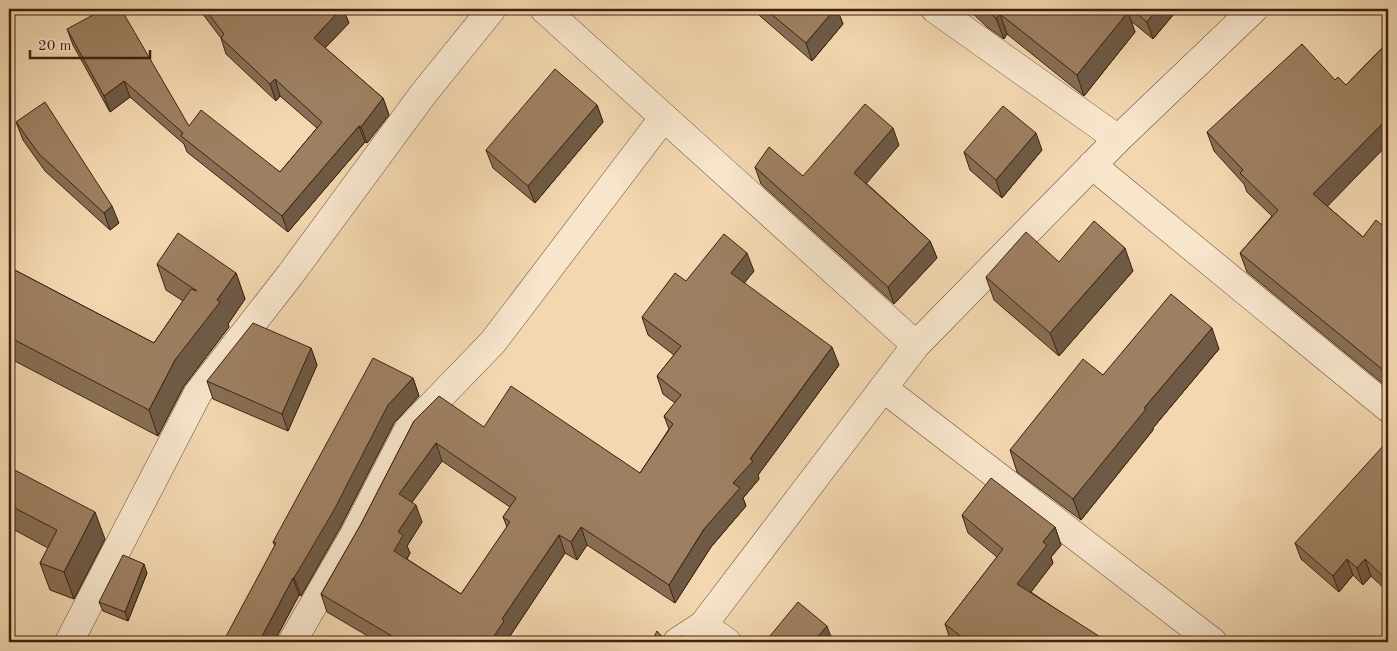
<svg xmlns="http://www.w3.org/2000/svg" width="1397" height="651" font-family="'Old Standard TT',serif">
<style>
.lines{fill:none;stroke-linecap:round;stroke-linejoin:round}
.minor-casing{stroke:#6c4e36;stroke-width:29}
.minor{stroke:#f7e5cc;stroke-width:28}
.wall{fill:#876e54;stroke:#40210e;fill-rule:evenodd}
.shaded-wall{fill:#6e5a45;stroke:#40210e}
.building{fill:#9d8062;stroke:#40210e;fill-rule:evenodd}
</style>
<rect width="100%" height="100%" fill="#f2d7b0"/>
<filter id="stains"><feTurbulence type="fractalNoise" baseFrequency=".004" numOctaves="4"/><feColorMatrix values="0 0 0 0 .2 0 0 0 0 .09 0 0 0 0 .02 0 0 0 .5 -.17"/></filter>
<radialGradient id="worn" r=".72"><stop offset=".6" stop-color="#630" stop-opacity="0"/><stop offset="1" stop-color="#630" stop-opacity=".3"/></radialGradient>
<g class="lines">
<g class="minor-casing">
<path id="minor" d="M 544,9 L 916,345
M 935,9 L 1118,139
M 1092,165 L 1388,408
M 883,388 L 1213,642
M 703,625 L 727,642
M 69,642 L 198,393 L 290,275 L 424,93 L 492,9
M 292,642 L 354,535 L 408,430 L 493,342 L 664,117
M 677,642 L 703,625 L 916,345 L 1118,139 L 1254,9"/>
</g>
<use href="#minor" class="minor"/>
</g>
<path class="wall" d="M 199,9 L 343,9 L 349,23 L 325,48 L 383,98 L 389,115 L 367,143 L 365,142 L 288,232 L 187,152 L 184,144 L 130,97 L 110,112 L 73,45 L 67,29 L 189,126 L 280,172 L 317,128 L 280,96 L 276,101 L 226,54 L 221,38 Z
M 756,9 L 837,9 L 843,24 L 812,61 L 760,16 L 757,10 Z
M 968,9 L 1124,9 L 1126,11 L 1126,9 L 1178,9 L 1153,39 L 1131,21 L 1135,32 L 1084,96 L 1007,34 L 1004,39 L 987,27 Z
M 1388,42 L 1388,144 L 1327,206 L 1363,237 L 1388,230 L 1388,388 L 1247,272 L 1240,253 L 1272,216 L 1247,192 L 1244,184 L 1214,151 L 1207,132 L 1335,80 L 1346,85 Z
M 597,105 L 603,122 L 535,203 L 493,168 L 486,150 Z
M 16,122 L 119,223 L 110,230 L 45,171 L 23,140 Z
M 899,145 L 866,183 L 930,241 L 937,258 L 894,304 L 761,184 L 755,167 L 803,176 Z
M 1042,150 L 1002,198 L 970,170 L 964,152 Z
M 157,264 L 236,273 L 245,299 L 228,324 L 229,327 L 184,386 L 158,436 L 9,358 L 9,267 L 154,343 L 183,301 L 166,290 Z
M 754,271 L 744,283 L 839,365 L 758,475 L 759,479 L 743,498 L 746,506 L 711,547 L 675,603 L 587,545 L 577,560 L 565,553 L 510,636 L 511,639 L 508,642 L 378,642 L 327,612 L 321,594 L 361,524 L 414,421 L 484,427 L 640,473 L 669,429 L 664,416 L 675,403 L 663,394 L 657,376 L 674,355 L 648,335 L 642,317 L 686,281 ZM 442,461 L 510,507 L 503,517 L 507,527 L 461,594 L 407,559 L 410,553 L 407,546 L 422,522 L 412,502 Z
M 1133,271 L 1059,356 L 994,300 L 986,277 Z
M 311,348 L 317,365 L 288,431 L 213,399 L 207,381 Z
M 1219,349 L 1153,428 L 1153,430 L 1081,520 L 1017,472 L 1010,450 L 1103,375 Z
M 413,378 L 419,396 L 394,423 L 340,528 L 301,596 L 299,595 L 274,642 L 224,642 L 275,546 L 273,542 Z
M 1388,448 L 1388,592 L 1371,576 L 1363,585 L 1353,575 L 1339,592 L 1301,559 L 1295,543 Z
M 9,467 L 105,539 L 74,599 L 50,590 L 40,563 L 48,548 L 9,527 Z
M 962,515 L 1055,527 L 1061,545 L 1051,557 L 1053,563 L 1031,592 L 1104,642 L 951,642 L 945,624 L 997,557 L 968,533 Z
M 147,573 L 128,621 L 103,611 L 99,602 Z"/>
<path class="shaded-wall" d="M 341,9 L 343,9 L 349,23 L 319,54 L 314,38 Z
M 835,9 L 837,9 L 843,24 L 812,61 L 806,43 Z
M 1157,9 L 1178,9 L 1153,39 L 1147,22 Z
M 1128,12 L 1135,32 L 1084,96 L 1077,75 Z
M 1000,14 L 1007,34 L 1004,39 L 996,18 Z
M 275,79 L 280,96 L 276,101 L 270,84 Z
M 124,81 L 130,97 L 110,112 L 104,96 Z
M 383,98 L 389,115 L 367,143 L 361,127 Z
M 597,105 L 603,122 L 535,203 L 528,186 Z
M 1388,118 L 1388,144 L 1320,214 L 1313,194 Z
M 359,126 L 365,142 L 288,232 L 282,216 Z
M 893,128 L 899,145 L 861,190 L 854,173 Z
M 1036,133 L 1042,150 L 1002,198 L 996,180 Z
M 112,206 L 119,223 L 110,230 L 104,213 Z
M 930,241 L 937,258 L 894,304 L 888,287 Z
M 1125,248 L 1133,271 L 1059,356 L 1050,333 Z
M 747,253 L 754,271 L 738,291 L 731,273 Z
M 236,273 L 245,299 L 228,324 L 229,327 L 184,386 L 158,436 L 149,410 L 175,360 Z
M 1212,328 L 1219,349 L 1153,428 L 1153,430 L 1081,520 L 1073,499 L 1144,408 Z
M 832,347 L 839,365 L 758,475 L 759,479 L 743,498 L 746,506 L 711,547 L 675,603 L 669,585 L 733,483 Z
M 311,348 L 317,365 L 288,431 L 282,414 Z
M 413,378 L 419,396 L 394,423 L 340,528 L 301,596 L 294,578 L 388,405 Z
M 436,443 L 442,461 L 405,512 L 399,494 Z
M 416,505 L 422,522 L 407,546 L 410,553 L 401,569 L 394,551 L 398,532 Z
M 95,512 L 105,539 L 74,599 L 64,572 Z
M 581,527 L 587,545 L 577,560 L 571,542 Z
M 1055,527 L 1061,545 L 1051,557 L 1053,563 L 1024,601 L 1017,584 L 1043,542 Z
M 559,535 L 565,553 L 510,636 L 511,639 L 508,642 L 490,642 L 502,619 Z
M 1347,559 L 1353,575 L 1339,592 L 1333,576 Z
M 1365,559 L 1371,576 L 1363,585 L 1357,568 Z
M 144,564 L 147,573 L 128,621 L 125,612 Z
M 293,578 L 299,595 L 274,642 L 259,642 Z
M 827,626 L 833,642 L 813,642 Z"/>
<path class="building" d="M 104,9 L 121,9 L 189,126 L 201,110 L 280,172 L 322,122 L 275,79 L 270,84 L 221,38 L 224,34 L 205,9 L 341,9 L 314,38 L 383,98 L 361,127 L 359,126 L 282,216 L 181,136 L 183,133 L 124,81 L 104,96 L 67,29 Z
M 765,9 L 835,9 L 806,43 Z
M 983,9 L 1124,9 L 1128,12 L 1077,75 L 1000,14 L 996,18 Z
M 1131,9 L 1157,9 L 1147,22 Z
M 1388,42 L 1388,118 L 1313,194 L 1363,237 L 1376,220 L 1388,230 L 1388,374 L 1240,253 L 1278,210 L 1240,173 L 1243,170 L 1207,132 L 1302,44 L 1335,80 L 1338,77 L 1346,85 Z
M 555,69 L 597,105 L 528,186 L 486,150 Z
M 45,102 L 112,206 L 104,213 L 39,154 L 16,122 Z
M 865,104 L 893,128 L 854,173 L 930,241 L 888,287 L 755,167 L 769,147 L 803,176 Z
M 1003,106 L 1036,133 L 996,180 L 964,152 Z
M 1094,221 L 1125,248 L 1050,333 L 986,277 L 1026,232 L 1059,262 Z
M 178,233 L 236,273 L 217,300 L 220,302 L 175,360 L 149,410 L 9,337 L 9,267 L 154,343 L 191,289 L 197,291 L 157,264 Z
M 724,234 L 747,253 L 731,273 L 832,347 L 750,459 L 753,461 L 733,483 L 740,488 L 704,529 L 669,585 L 581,527 L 571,542 L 559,535 L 502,619 L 504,621 L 490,642 L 402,642 L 321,594 L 361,524 L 414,421 L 439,396 L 484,427 L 511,386 L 640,473 L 673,424 L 664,416 L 681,395 L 657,376 L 681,346 L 642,317 L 675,273 L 686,281 ZM 436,443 L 516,498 L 503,517 L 510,522 L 461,594 L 394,551 L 403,535 L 398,532 L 416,505 L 399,494 Z
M 1171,294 L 1212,328 L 1144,408 L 1146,409 L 1073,499 L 1010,450 L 1083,359 L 1103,375 Z
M 253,323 L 311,348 L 282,414 L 207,381 Z
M 373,358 L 413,378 L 388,405 L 334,510 L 294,578 L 293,578 L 259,642 L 223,642 L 276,543 L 273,542 Z
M 1384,445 L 1388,448 L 1388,581 L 1365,559 L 1357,568 L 1347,559 L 1333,576 L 1295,543 Z
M 9,467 L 95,512 L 64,572 L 40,563 L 57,530 L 9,505 Z
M 991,478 L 1055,527 L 1043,542 L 1047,545 L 1017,584 L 1102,638 L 1100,642 L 968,642 L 945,624 L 1003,549 L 962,515 Z
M 123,555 L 144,564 L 125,612 L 99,602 Z
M 798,602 L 827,626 L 813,642 L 765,642 Z
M 657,631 L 664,639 L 672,640 L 681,636 L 695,642 L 658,642 L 653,639 Z"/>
<rect width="1397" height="651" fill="none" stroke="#f2d7b0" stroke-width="30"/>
<rect x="10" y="10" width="1377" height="631" fill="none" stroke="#40210e" stroke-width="2.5"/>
<rect x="15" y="15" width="1367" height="621" fill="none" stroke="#40210e"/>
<path d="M30 50v8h120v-8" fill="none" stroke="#40210e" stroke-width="2.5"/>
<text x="38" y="50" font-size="15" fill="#40210e" stroke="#f7e5cc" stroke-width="4" paint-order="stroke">20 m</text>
<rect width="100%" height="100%" filter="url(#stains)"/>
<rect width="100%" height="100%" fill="url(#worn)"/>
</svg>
